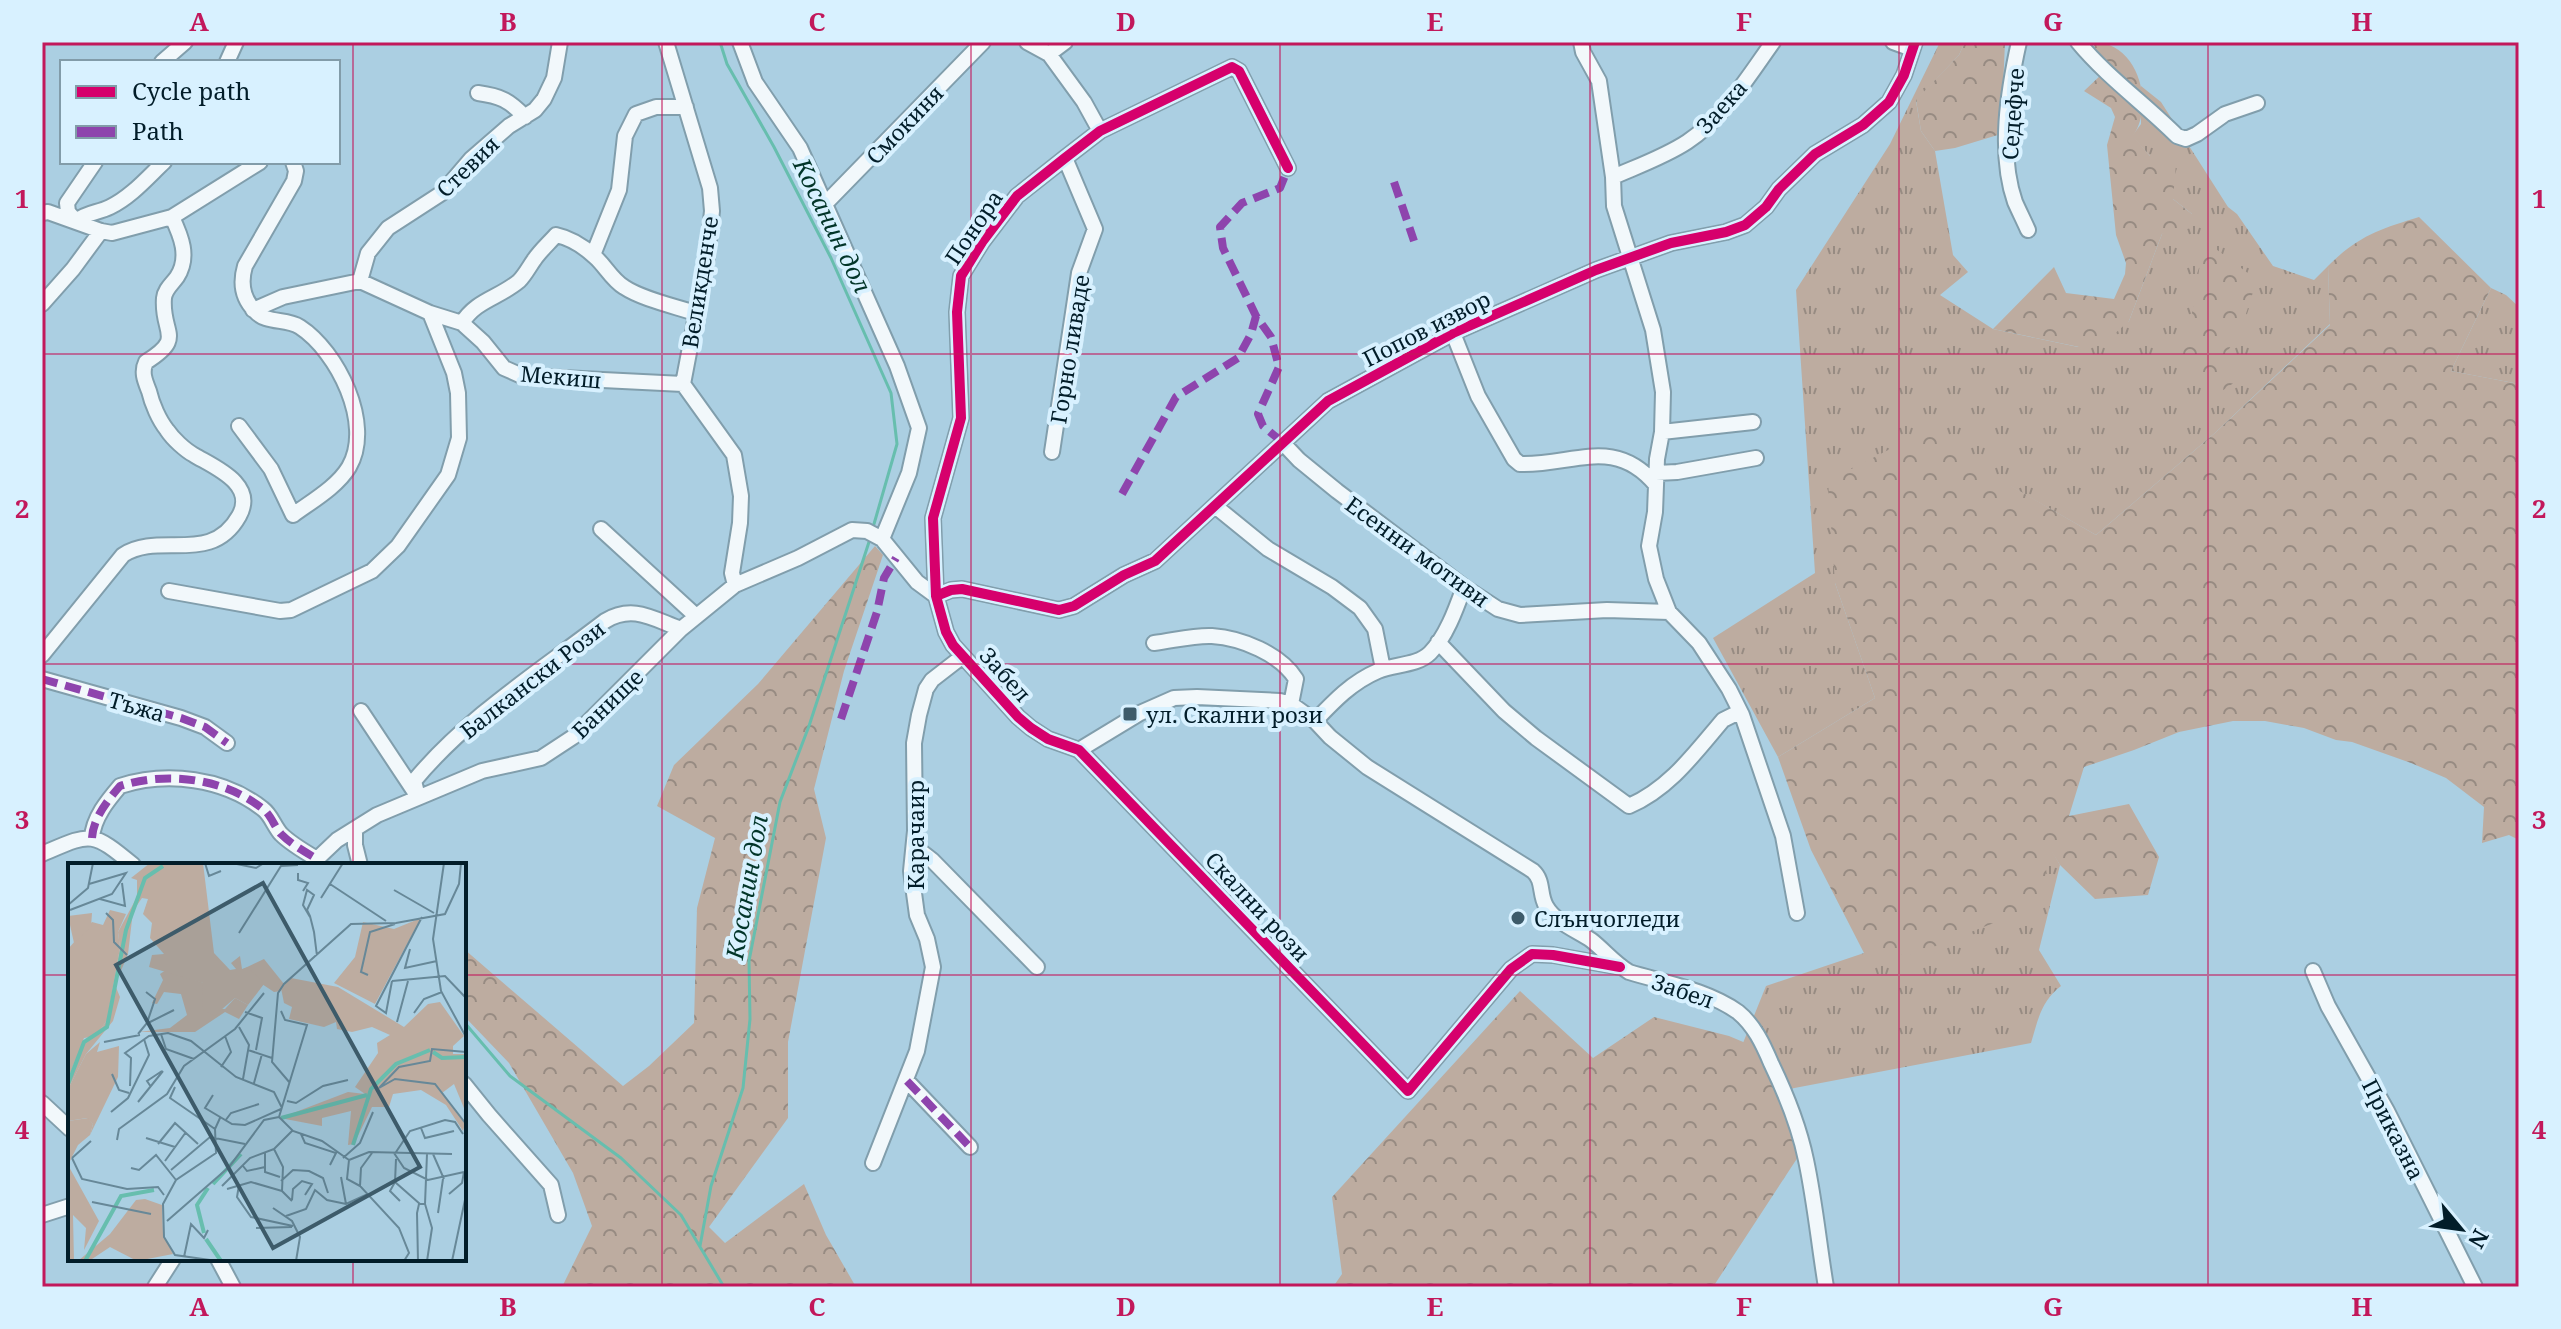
<svg xmlns="http://www.w3.org/2000/svg" width="2561" height="1329" font-family="'Noto Serif',serif">
<style>
.grass{fill:url(#grass-tufts)}
.forest{fill:url(#forest-crowns)}
.lines{fill:none;stroke-linecap:round;stroke-linejoin:round}
.stream{stroke:#67beae;stroke-width:3}
.minor-casing{stroke:#819eac;stroke-width:18}
.minor{stroke:#f2f8fb;stroke-width:14}
.quiet{stroke:#8e44ad;stroke-width:8;stroke-dasharray:16 8;stroke-linecap:butt}
.cycleway-casing{stroke:#d8f1ff;stroke-width:15}
.cycleway{stroke:#d6006c;stroke-width:10}
.grid{fill:none;stroke:#c2185b;stroke-width:2;stroke-opacity:0.55}
.poi-dot{fill:#3d5b6a;stroke:#d8f1ff;stroke-width:3}
.labels{text-anchor:middle;dominant-baseline:central;stroke-width:8;stroke-linejoin:round;paint-order:stroke}
.street-label{font-size:22px;fill:#021d29;stroke:#d8f1ff}
.poi-label{font-size:22px;fill:#021d29;stroke:#d8f1ff;text-anchor:start}
.water-label{font-size:24px;font-style:italic;fill:#023529;stroke:#d8f1ff}
.inset-river{fill:none;stroke:#67beae;stroke-width:4}
.inset-road{fill:none;stroke:#678898;stroke-width:2}
.view{fill:#3d5b6a;fill-opacity:0.15;stroke:#3d5b6a;stroke-width:4}
.inset-edge{fill:none;stroke:#021d29;stroke-width:4}
.neatline{fill:none;stroke:#c2185b;stroke-width:3}
.grid-label{font-size:26px;text-anchor:middle;font-weight:bold;fill:#c2185b}
</style>
<defs>
<pattern id="grass-tufts" width="24" height="20" patternUnits="userSpaceOnUse" patternTransform="scale(2)"><rect width="24" height="20" fill="#bdaca0"/><path d="M3 7l-1-3M5 7V3M7 7l1-3M15 17l-1-3M17 17v-4M19 17l1-3" fill="none" stroke="#978b82"/></pattern>
<pattern id="forest-crowns" width="20" height="18" patternUnits="userSpaceOnUse" patternTransform="scale(2)"><rect width="20" height="18" fill="#bdaca0"/><path d="M2 6a3 3 0 1 1 6 0M12 15a3 3 0 1 1 6 0" fill="none" stroke="#978b82"/></pattern>
</defs>
<rect width="100%" height="100%" fill="#abcfe2"/>
<path class="grass" d="M 1940,42 L 1965,42 L 1959,55 L 1916,101 L 1921,131 L 1935,151 L 1953,255 L 1968,272 L 1940,295 L 1993,329 L 2078,347 L 2129,321 L 2162,234 L 2192,214 L 2173,199 L 2169,156 L 2150,156 L 2132,136 L 2141,124 L 2141,86 L 2161,102 L 2228,207 L 2237,214 L 2273,266 L 2314,280 L 2328,266 L 2330,324 L 2216,432 L 2096,535 L 2010,486 L 1835,583 L 1875,698 L 1778,757 L 1713,638 L 1815,573 L 1796,290 L 1890,144 Z
M 2491,288 L 2506,295 L 2519,307 L 2519,384 L 2451,371 Z
M 2048,844 L 2060,865 L 2039,950 L 2061,986 C 2041,1001 2038,1020 2031,1043 L 1784,1090 L 1743,1043 L 1766,986 L 1864,953 Z"/>
<path class="forest" d="M 1965,42 L 2005,42 L 2001,134 L 1955,148 L 1935,151 L 1921,131 L 1916,100 L 1959,55 Z
M 2093,42 C 2138,42 2155,104 2133,136 L 2150,156 L 2169,156 L 2176,164 L 2173,199 L 2192,214 L 2192,228 L 2162,234 L 2129,321 L 2111,337 L 2079,347 L 1993,329 L 2054,267 L 2066,293 L 2114,299 L 2125,274 L 2126,263 L 2116,235 L 2107,145 L 2115,117 L 2111,108 L 2084,91 L 2103,73 Z
M 2419,217 L 2491,288 L 2451,371 L 2519,384 L 2519,840 L 2509,835 L 2482,843 L 2484,807 L 2446,778 L 2411,763 L 2352,742 L 2336,740 L 2304,728 L 2265,721 L 2233,721 L 2179,732 L 2134,750 L 2084,767 L 2069,816 L 2129,804 L 2159,857 L 2148,895 L 2095,899 L 2060,865 L 2048,846 L 2044,903 L 1913,955 L 1864,953 L 1811,850 L 1778,757 L 1875,698 L 1835,583 L 1828,481 L 1927,430 L 2011,486 L 2096,535 L 2216,432 L 2330,325 L 2328,266 C 2358,236 2380,229 2419,217 Z
M 2204,240 L 2257,280 L 2240,332 L 2229,349 L 2241,378 L 2213,397 L 2183,364 L 2153,359 L 2180,340 L 2191,319 Z
M 875,546 L 883,555 L 844,671 L 814,789 L 826,838 L 788,1042 L 788,1118 L 709,1227 L 725,1243 L 804,1184 L 826,1235 L 856,1287 L 562,1287 L 592,1226 L 573,1173 L 509,1063 L 464,1016 L 464,949 L 623,1086 L 649,1066 L 694,1023 L 697,908 L 715,838 L 657,806 L 674,765 L 758,684 Z
M 1520,991 L 1593,1058 L 1654,1017 L 1729,1036 L 1767,1052 L 1798,1157 L 1713,1287 L 1333,1287 L 1342,1274 L 1332,1197 Z"/>
<g class="lines">
<path class="stream" d="M 720,42 L 727,64 L 774,147 L 831,258 L 891,393 L 897,444 L 874,524
M 464,1022 L 510,1076 L 621,1158 L 681,1215 L 724,1287
M 700,1246 L 711,1186 L 743,1088 L 750,1019 L 749,961 L 780,802 L 809,726 L 869,542"/>
<g class="minor-casing">
<path id="minor" d="M 666,42 L 710,188 L 712,211 L 707,258 L 683,384
M 740,42 L 755,82 L 800,148 L 897,366 L 919,428 L 909,473 L 882,539
M 1027,42 L 1049,54 L 1084,102 L 1100,131
M 1581,42 L 1583,52 L 1599,81 L 1613,177 L 1614,206 L 1653,330 L 1663,392 L 1662,432 L 1657,459 L 1655,512 L 1649,546 L 1656,579 L 1669,612 L 1699,643 L 1729,689 L 1742,715 L 1783,836 L 1797,913
M 1893,42 L 1912,49
M 2019,42 C 2008,91 1998,153 2015,202 C 2019,211 2024,221 2028,230
M 2078,42 C 2107,77 2145,104 2177,136 L 2186,139 L 2197,134 L 2225,114 L 2257,103
M 1049,54 L 1065,42
M 162,62 L 185,42
M 227,62 L 236,42
M 478,93 C 500,96 509,100 525,117
M 95,162 L 67,203 L 68,212 L 76,221 C 87,212 98,213 110,207 C 131,197 148,177 164,162
M 1288,168 L 1239,71 L 1232,67 L 1100,131 L 1065,158 L 1017,196 L 982,242 L 961,276 L 957,312 L 961,418 L 933,518 L 936,596 L 946,632 L 953,645 L 1018,717 L 1031,728 L 1048,739 L 1079,750 L 1408,1091 L 1511,969 L 1532,954 L 1553,955 L 1620,967
M 1613,177 C 1638,166 1664,157 1687,142 C 1723,118 1748,77 1773,42
M 824,205 L 983,42
M 42,213 L 48,212 L 101,231 L 112,233 L 172,217 L 260,162
M 593,255 L 619,190 L 625,136 L 636,114 L 656,107 L 686,107
M 360,281 L 368,253 L 388,228 L 442,193 L 471,159 L 509,126 L 535,110 L 544,99 L 554,78 L 560,42
M 42,304 L 73,269 L 101,231
M 253,310 L 283,297 L 360,281 L 430,313 L 462,323 L 483,342 L 504,368 L 522,376 L 683,384
M 462,323 C 476,300 499,298 519,281 C 525,275 529,267 534,260 C 540,251 549,243 556,235 C 570,238 583,246 594,256 C 605,265 611,279 624,287 C 642,299 674,306 695,313
M 1453,333 L 1478,396 L 1514,459 L 1520,464 C 1573,466 1614,435 1656,485
M 683,384 L 734,455 L 741,496 L 740,523 L 732,573 L 735,585
M 239,426 L 271,469 L 293,515 C 312,501 337,487 349,467 C 374,424 337,351 300,327 C 286,318 266,324 255,311 C 242,298 240,283 245,266 L 294,181 L 296,171 L 293,162
M 1662,432 L 1753,422
M 1282,442 L 1299,460 L 1337,491 L 1464,587 L 1498,609 L 1520,615 L 1607,610 L 1669,612
M 1052,452 L 1079,273 L 1095,229 L 1065,158
M 1656,473 L 1677,472 L 1756,458
M 1215,506 L 1268,549 L 1332,587 L 1360,608 L 1375,629 L 1383,669
M 601,529 L 696,616
M 169,591 L 280,611 L 291,610 L 372,571 L 398,546 L 448,475 L 459,438 L 458,393 L 454,373 L 430,313
M 936,596 L 951,590 L 962,589 L 1059,610 L 1074,606 L 1124,575 L 1155,561 L 1328,401 L 1453,333 L 1596,270 L 1671,243 L 1726,232 L 1745,225 L 1766,207 L 1779,189 L 1815,154 L 1863,125 L 1889,102 L 1904,75 L 1915,42
M 1438,642 L 1504,711 L 1536,738 L 1629,806 C 1669,789 1695,753 1723,720 L 1733,715 L 1742,715
M 1154,643 C 1172,641 1194,635 1212,636 C 1242,638 1280,654 1296,679 L 1291,704
M 42,655 L 123,555 C 160,531 211,566 239,516 C 257,484 214,467 194,455 C 185,450 173,439 167,430 C 159,420 152,404 149,391 C 145,381 141,372 146,362 C 186,337 161,334 164,298 C 165,289 172,284 177,277 C 190,257 181,236 172,217
M 42,679 L 181,718 L 205,727 L 227,743
M 361,711 L 416,794
M 1315,721 C 1334,701 1352,682 1378,671 C 1394,664 1417,666 1430,653 C 1446,637 1456,609 1464,587
M 1079,750 L 1140,713 L 1174,698 L 1197,697 L 1280,701 L 1291,704 L 1315,721 L 1330,737 L 1367,767 L 1533,871 C 1544,881 1539,894 1546,906 C 1555,922 1576,930 1591,940 C 1604,950 1614,963 1629,972 C 1665,983 1707,990 1738,1012 C 1754,1025 1763,1044 1771,1063 C 1786,1094 1799,1126 1806,1160 C 1815,1202 1819,1245 1826,1287
M 418,797 L 414,781 C 467,717 540,671 605,621 C 633,604 653,619 681,629
M 355,829 L 355,845 L 360,865
M 92,838 C 93,818 108,800 120,786 C 167,771 224,778 263,809 C 271,815 274,826 281,834 C 291,844 305,852 317,859
M 914,846 L 932,860 L 1037,967
M 42,854 C 91,833 91,830 133,865
M 315,865 L 317,859 L 337,840 L 377,815 L 482,771 L 541,758 L 573,737 L 681,629 L 735,585 L 798,558 L 852,530 L 867,531 L 882,539 L 917,582 L 936,596
M 2313,971 L 2328,1006 L 2387,1111 L 2475,1287
M 907,1081 L 970,1147
M 464,1084 L 489,1115 L 551,1185 L 558,1215
M 42,1103 L 70,1129
M 873,1163 L 917,1051 L 933,967 L 927,939 L 917,915 L 911,871 L 915,831 L 914,743 L 919,715 L 926,689 L 932,680 L 963,656
M 42,1215 L 70,1206
M 218,1259 L 233,1287
M 155,1287 L 173,1259"/>
</g>
<use href="#minor" class="minor"/>
<path class="quiet" d="M 1394,182 L 1414,241
M 1282,442 L 1263,426 L 1258,414 L 1279,367 L 1271,337 L 1256,316 L 1223,248 L 1220,227 L 1242,203 L 1280,188 L 1288,168
M 1122,494 L 1176,397 L 1238,358 L 1251,334 L 1256,316
M 42,679 L 181,718 L 205,727 L 227,743
M 841,719 L 877,612 L 884,578 L 896,558
M 92,838 C 93,818 108,800 120,786 C 167,771 224,778 263,809 C 271,815 274,826 281,834 C 291,844 305,852 317,859
M 907,1081 L 970,1147"/>
<g class="cycleway-casing">
<path id="cycleway" d="M 1288,168 L 1239,71 L 1232,67 L 1100,131 L 1065,158 L 1017,196 L 982,242 L 961,276 L 957,312 L 961,418 L 933,518 L 936,596 L 946,632 L 953,645 L 1018,717 L 1031,728 L 1048,739 L 1079,750 L 1408,1091 L 1511,969 L 1532,954 L 1553,955 L 1620,967
M 936,596 L 951,590 L 962,589 L 1059,610 L 1074,606 L 1124,575 L 1155,561 L 1328,401 L 1453,333 L 1596,270 L 1671,243 L 1726,232 L 1745,225 L 1766,207 L 1779,189 L 1815,154 L 1863,125 L 1889,102 L 1904,75 L 1915,42"/>
</g>
<use href="#cycleway" class="cycleway"/>
</g>
<path class="grid" d="M 353,42 L 353,865M 662,42 L 662,1287M 971,42 L 971,1287M 1280,42 L 1280,1287M 1590,42 L 1590,1287M 1899,42 L 1899,1287M 2208,42 L 2208,1287M 42,354 L 2519,354M 42,664 L 2519,664M 42,975 L 70,975M 464,975 L 2519,975M 353,1259 L 353,1287"/>
<g class="poi-dot">
<rect x="1122" y="706" width="16" height="16" rx="4"/>
<circle cx="1518" cy="918" r="8"/>
</g>
<g class="labels">
<g class="street-label">
<text transform="translate(1721 106) rotate(-48)">Заека</text>
<text transform="translate(2012 114) rotate(-86)">Седефче</text>
<text transform="translate(904 124) rotate(-46)">Смокиня</text>
<text transform="translate(467 166) rotate(-44)">Стевия</text>
<text transform="translate(973 227) rotate(-56)">Понора</text>
<text transform="translate(699 282) rotate(-81)">Великденче</text>
<text transform="translate(1426 328) rotate(-27)">Попов извор</text>
<text transform="translate(1069 349) rotate(-81)">Горно ливаде</text>
<text transform="translate(561 376) rotate(5)">Мекиш</text>
<text transform="translate(1418 551) rotate(36)">Есенни мотиви</text>
<text transform="translate(1006 674) rotate(48)">Забел</text>
<text transform="translate(532 679) rotate(-38)">Балкански Рози</text>
<text transform="translate(607 703) rotate(-44)">Банище</text>
<text transform="translate(137 706) rotate(16)">Тъжа</text>
<text transform="translate(915 835) rotate(-90)">Карачаир</text>
<text transform="translate(1258 906) rotate(47)">Скални рози</text>
<text transform="translate(1683 990) rotate(19)">Забел</text>
<text transform="translate(2394 1129) rotate(63)">Приказна</text>
</g>
<g class="poi-label">
<text x="1146" y="714">ул. Скални рози</text>
<text x="1534" y="918">Слънчогледи</text>
</g>
<g class="water-label">
<text transform="translate(833 225) rotate(64)">Косанин дол</text>
<text transform="translate(746 887) rotate(-80)">Косанин дол</text>
</g>
</g>
<g transform="translate(68 863)">
<rect width="398" height="398" fill="#abcfe2"/>
<path d="M 42,47 L 58,51 L 50,69 L 52,85 L 39,157 L 28,173 L 16,175 L 0,216 L 0,86 L 24,59 L 35,62 ZM 196,96 L 216,121 L 213,128 L 206,129 L 173,107 ZM 98,107 L 136,120 L 135,145 L 157,146 L 167,135 L 180,142 L 171,156 L 157,149 L 127,169 L 71,169 L 102,165 L 119,152 L 113,131 L 96,129 L 89,141 L 84,140 L 95,117 L 92,111 ZM 32,179 L 29,189 L 51,183 L 50,214 L 22,272 L 25,261 L 19,255 L 0,258 L 0,226 L 18,191 Z" fill="#bdaca0"/>
<path d="M 82,0 L 135,0 L 146,90 L 162,107 L 168,106 L 163,100 L 172,93 L 174,106 L 180,104 L 196,121 L 180,142 L 167,135 L 146,153 L 134,146 L 135,120 L 81,104 L 84,92 L 96,91 L 82,75 L 84,60 L 75,51 L 80,36 L 74,35 L 65,48 L 60,91 L 47,122 L 52,134 L 45,158 L 18,191 L 0,226 L 11,182 L 28,173 L 39,157 L 52,85 L 50,69 L 69,34 L 69,17 L 63,15 ZM 24,50 L 23,64 L 6,80 L 0,53 ZM 223,115 L 270,124 L 336,164 L 360,141 L 372,139 L 396,173 L 385,183 L 385,191 L 398,191 L 398,250 L 386,221 L 374,230 L 397,261 L 395,268 L 378,242 L 353,227 L 325,231 L 321,244 L 304,244 L 286,281 L 280,282 L 283,248 L 254,255 L 254,263 L 212,255 L 280,229 L 297,231 L 287,224 L 310,190 L 309,180 L 322,172 L 304,164 L 284,169 L 269,166 L 268,159 L 256,164 L 221,156 L 224,144 L 216,140 L 213,125 ZM 20,255 L 25,261 L 22,272 L 10,282 L 0,302 L 0,258 ZM 0,302 L 31,358 L 16,387 L 18,365 L 5,352 L 6,398 L 0,398 ZM 77,336 L 94,342 L 95,371 L 105,391 L 69,398 L 42,384 L 21,398 L 10,398 L 42,371 L 68,337 Z" fill="#bdaca0"/>
<path d="M 353,55 L 307,141 L 266,120 L 287,94 L 295,59 L 326,66 Z" fill="#bdaca0"/>
<path class="inset-river" d="M 365,189 L 374,195 L 398,194M 0,221 L 16,179 L 39,164 L 58,67 L 77,15 L 95,3M 213,255 L 299,232M 285,282 L 303,226 L 328,201 L 362,187M 145,321 L 173,291M 136,370 L 129,342 L 140,325M 138,376 L 153,398M 17,398 L 53,333 L 86,327"/>
<path class="inset-road" d="M 137,0 L 141,13 L 153,8M 164,0 L 188,5 L 196,0M 376,0 L 365,76 L 373,128 L 398,174M 230,10 L 230,17 L 240,20 L 235,28M 262,21 L 318,58M 326,27 L 366,50M 253,35 L 275,0M 32,36 L 57,43 L 54,20M 0,42 L 20,25 L 25,0M 2,47 L 44,31 L 58,10 L 21,21M 38,50 L 45,57 L 46,79 L 59,92M 242,54 L 235,42 L 239,27 L 246,32 L 239,47 L 242,53 L 246,69 L 249,93M 171,70 L 213,3 L 230,2M 342,86 L 337,105 L 369,98M 300,112 L 293,109 L 302,69 L 327,61M 324,118 L 318,150 L 308,143 L 354,54M 324,118 L 377,113 L 398,135M 177,149 L 194,155 L 188,187M 346,150 L 356,136 L 374,129M 329,159 L 340,118M 80,160 L 106,147M 171,164 L 181,182 L 175,216M 70,171 L 79,160 L 87,136 L 78,129M 93,171 L 98,186 L 126,196M 36,179 L 72,172M 180,187 L 204,195M 398,189 L 364,186 L 362,198 L 331,204 L 311,225 L 327,216 L 367,221 L 398,261M 153,204 L 163,189 L 157,173M 44,211 L 51,227 L 61,230M 186,220 L 194,191M 222,220 L 204,199 L 210,130 L 216,121 L 283,61 L 328,60 L 377,51 L 391,21 L 393,0M 62,223 L 63,195 L 57,190 L 81,173 L 100,170 L 123,178 L 168,214 L 206,229 L 214,245M 83,224 L 79,218 L 94,208M 107,224 L 102,235 L 147,266M 145,232 L 137,245 L 164,261 L 177,262 L 213,246M 219,238 L 228,240 L 255,223 L 280,217M 70,239 L 95,208M 43,249 L 60,235 L 81,192 L 76,176M 211,254 L 239,162 L 217,157 L 213,148M 211,254 L 225,268 L 254,278 L 281,297M 157,258 L 163,250 L 191,241M 353,265 L 357,275 L 386,268M 233,271 L 237,280 L 268,290 L 262,302M 78,275 L 107,284M 49,277 L 51,266 L 99,231 L 116,203 L 167,166 L 196,130M 90,281 L 107,260 L 130,281M 206,286 L 215,304 L 214,328 L 224,338M 206,286 L 224,268M 197,289 L 197,309 L 212,314M 328,289 L 342,268 L 377,257 L 387,259 L 395,271M 304,290 L 293,305 L 292,323 L 331,365 L 341,390 L 336,398M 326,290 L 336,305 L 360,317 L 396,309M 359,291 L 357,341 L 364,365 L 359,398M 365,291 L 376,316M 4,295 L 14,316 L 59,326 L 90,324 L 96,332M 4,295 L 23,278M 275,295 L 292,280 L 305,249M 328,296 L 327,319 L 352,341M 281,297 L 301,289 L 384,291M 281,297 L 279,316 L 292,323M 97,298 L 118,269M 175,303 L 179,308 L 197,304M 63,305 L 71,307 L 88,292 L 108,317M 103,307 L 142,274 L 177,281M 273,314 L 278,341M 213,318 L 225,307 L 241,308 L 255,315 L 260,330M 327,319 L 322,328 L 332,338M 171,322 L 169,334 L 183,354 L 225,363M 154,323 L 182,295 L 206,286M 159,326 L 183,319 L 214,328M 381,331 L 394,320 L 396,309M 224,337 L 225,326 L 234,318 L 244,321 L 237,332M 24,339 L 83,351M 205,345 L 224,358 L 232,374 L 228,398M 370,350 L 375,316M 218,353 L 238,346 L 247,327 L 259,337 L 278,341 L 300,331M 99,358 L 161,304 L 196,257 L 211,254M 188,365 L 224,364M 116,394 L 123,361 L 136,375 L 140,367M 149,398 L 107,392 L 96,374 L 95,341 L 108,317 L 148,290 L 147,266 L 152,255M 350,398 L 349,350 L 351,341 L 357,341M 384,398 L 398,332"/>
<path class="view" d="M 195,20 L 352,304 L 205,385 L 48,102 Z"/>
<rect width="398" height="398" class="inset-edge"/>
</g>
<rect width="2561" height="1329" fill="none" stroke="#d8f1ff" stroke-width="88"/>
<rect x="60" y="60" width="280" height="104" fill="#d8f1ff" stroke="#829ca9" stroke-width="2"/>
<rect x="76" y="86" width="40" height="12" fill="#d6006c" stroke="#829ca9" stroke-width="2"/>
<text x="132" y="100" font-size="24" fill="#021d29">Cycle path</text>
<rect x="76" y="126" width="40" height="12" fill="#8e44ad" stroke="#829ca9" stroke-width="2"/>
<text x="132" y="140" font-size="24" fill="#021d29">Path</text>
<g transform="translate(2461 1229) rotate(119)" stroke="#d8f1ff" stroke-width="6" paint-order="stroke">
<path d="M0-6L14 30L0 20L-14 30Z" fill="#021d29"/>
<text y="-12" font-size="22" font-weight="bold" text-anchor="middle" fill="#021d29">N</text>
</g>
<rect x="44" y="44" width="2473" height="1241" class="neatline"/>
<g class="grid-label">
<text x="199" y="31">A</text>
<text x="508" y="31">B</text>
<text x="817" y="31">C</text>
<text x="1126" y="31">D</text>
<text x="1435" y="31">E</text>
<text x="1744" y="31">F</text>
<text x="2053" y="31">G</text>
<text x="2362" y="31">H</text>
<text x="22" y="208">1</text>
<text x="2539" y="208">1</text>
<text x="22" y="518">2</text>
<text x="2539" y="518">2</text>
<text x="22" y="829">3</text>
<text x="2539" y="829">3</text>
<text x="22" y="1139">4</text>
<text x="2539" y="1139">4</text>
<text x="199" y="1316">A</text>
<text x="508" y="1316">B</text>
<text x="817" y="1316">C</text>
<text x="1126" y="1316">D</text>
<text x="1435" y="1316">E</text>
<text x="1744" y="1316">F</text>
<text x="2053" y="1316">G</text>
<text x="2362" y="1316">H</text>
</g>
</svg>
